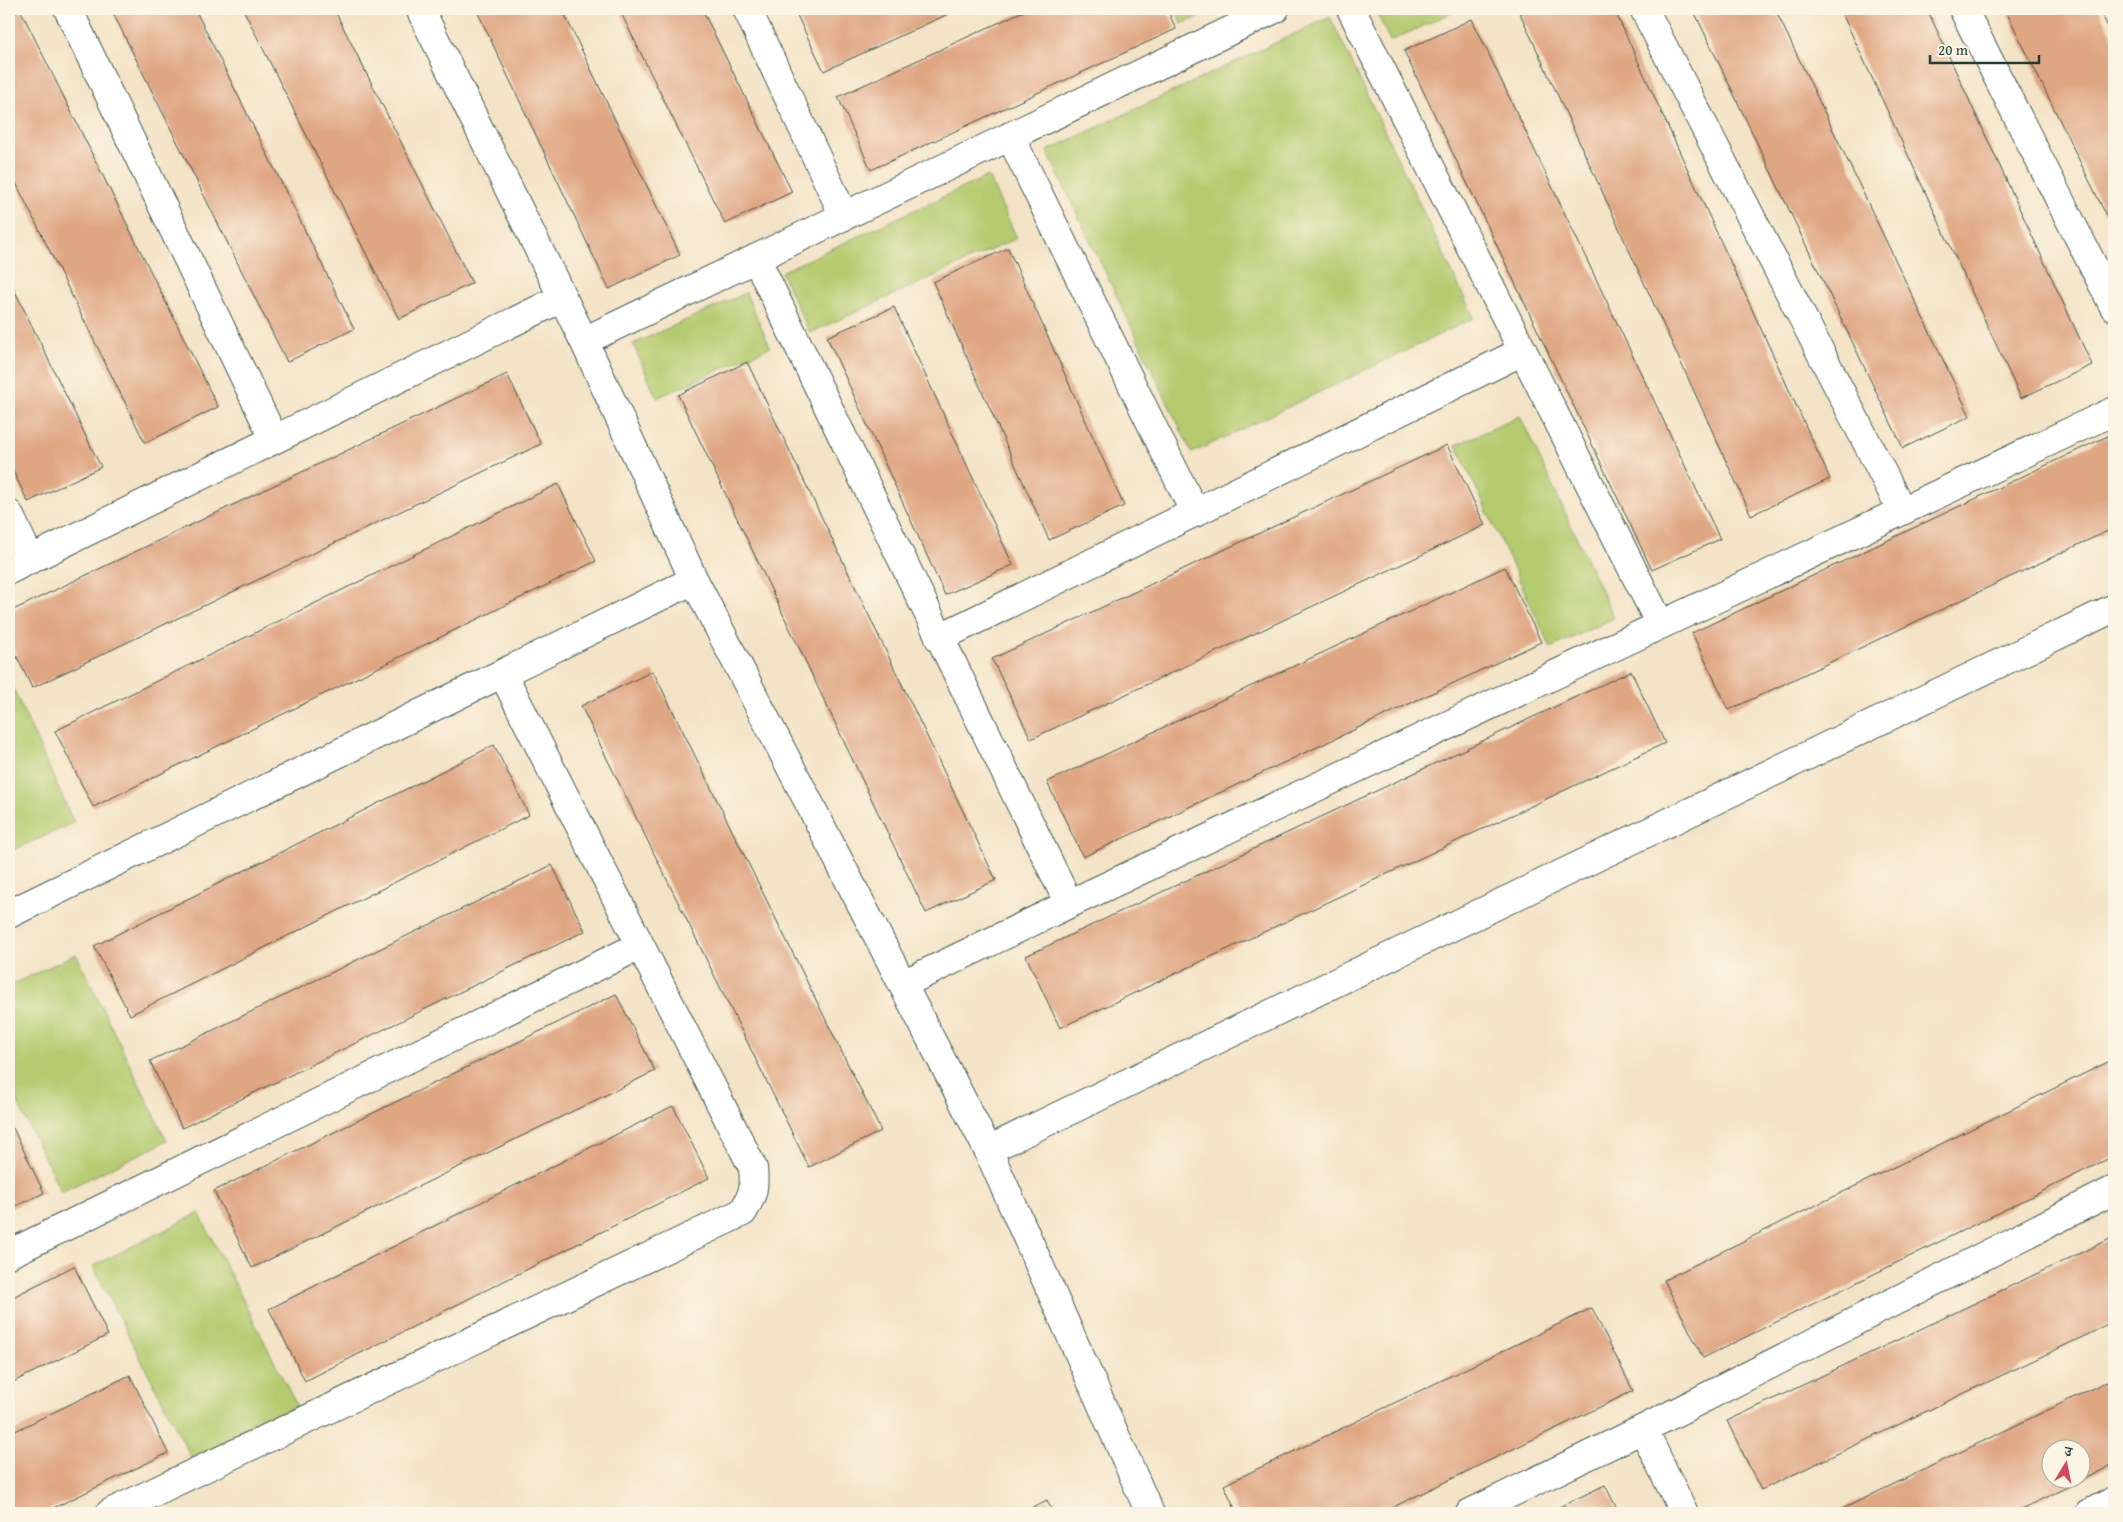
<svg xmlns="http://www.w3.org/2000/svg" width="2123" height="1522" font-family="'Gentium Book Plus','Noto Serif Devanagari',serif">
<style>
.green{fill:#b5cb6f;stroke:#6a8452}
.building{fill:#dfa683;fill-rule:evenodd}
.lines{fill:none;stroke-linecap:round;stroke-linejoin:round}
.street-casing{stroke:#3f564a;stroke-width:30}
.street{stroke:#fff;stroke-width:28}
</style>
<rect width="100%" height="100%" fill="#fcf5e5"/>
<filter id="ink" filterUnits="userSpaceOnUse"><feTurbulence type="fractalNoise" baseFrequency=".02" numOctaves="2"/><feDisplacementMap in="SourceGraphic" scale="10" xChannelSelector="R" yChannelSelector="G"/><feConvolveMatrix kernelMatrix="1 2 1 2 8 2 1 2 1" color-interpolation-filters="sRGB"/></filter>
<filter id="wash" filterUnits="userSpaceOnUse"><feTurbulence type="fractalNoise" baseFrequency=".0096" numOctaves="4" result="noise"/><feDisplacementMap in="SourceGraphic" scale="20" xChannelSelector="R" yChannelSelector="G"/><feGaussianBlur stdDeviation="1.12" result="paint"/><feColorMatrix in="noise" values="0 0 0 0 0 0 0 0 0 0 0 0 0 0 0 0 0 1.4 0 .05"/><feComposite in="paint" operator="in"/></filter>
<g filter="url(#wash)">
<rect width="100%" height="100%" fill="#f3e3c6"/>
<path class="green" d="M 1175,9 L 1217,9 L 1182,24 Z
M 1375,9 L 1460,9 L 1390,41 Z
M 1330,17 L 1474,318 L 1192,453 L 1047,151 Z
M 988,176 L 1017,238 L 810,333 L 781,272 Z
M 746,293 L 770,347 L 657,398 L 633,344 Z
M 1520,416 L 1614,618 L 1551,648 L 1456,445 Z
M 9,679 L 74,823 L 9,852 Z
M 76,954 L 167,1141 L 61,1192 L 9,1085 L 9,986 Z
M 199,1213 L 297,1406 L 192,1459 L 93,1266 Z"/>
<g id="blocks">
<path class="building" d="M 9,9 L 20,9 L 218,407 L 145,443 L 9,169 Z
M 111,9 L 195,9 L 354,329 L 287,362 Z
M 243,9 L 334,9 L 472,283 L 399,319 Z
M 476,9 L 562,9 L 680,255 L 609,289 Z
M 619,9 L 702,9 L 792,192 L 725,224 Z
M 794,9 L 959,9 L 824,71 Z
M 1028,9 L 1167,9 L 1176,29 L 871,170 L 838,97 Z
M 1518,9 L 1614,9 L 1830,479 L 1751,515 Z
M 1693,9 L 1775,9 L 1970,416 L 1903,448 Z
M 1840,9 L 1927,9 L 2092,365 L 2021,398 Z
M 2005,9 L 2099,9 L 2109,29 L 2114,40 L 2114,231 Z
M 1472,19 L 1720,539 L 1652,570 L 1404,51 Z
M 1008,248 L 1124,506 L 1049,540 L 933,282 Z
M 9,279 L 101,467 L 28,502 L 9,463 Z
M 894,307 L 1013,565 L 945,595 L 827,337 Z
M 747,362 L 996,880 L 926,913 L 678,395 Z
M 507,374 L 541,444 L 32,688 L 9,640 L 9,612 Z
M 2114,433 L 2114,528 L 1729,710 L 1692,633 Z
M 1447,445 L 1485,525 L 1031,739 L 992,659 Z
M 558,484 L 596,561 L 93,807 L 55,731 Z
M 1505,567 L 1541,642 L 1083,857 L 1047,782 Z
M 653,671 L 881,1131 L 809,1167 L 581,706 Z
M 1631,671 L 1665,743 L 1060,1028 L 1026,956 Z
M 494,745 L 529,815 L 130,1015 L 94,946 Z
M 552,865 L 585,931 L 182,1128 L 150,1061 Z
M 616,994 L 655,1071 L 252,1268 L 214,1191 Z
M 2114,1059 L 2114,1156 L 1703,1358 L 1664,1280 Z
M 673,1106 L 709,1178 L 305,1381 L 269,1309 Z
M 13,1128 L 44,1193 L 9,1209 L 9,1130 Z
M 2114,1237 L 2114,1322 L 1761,1490 L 1727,1421 Z
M 74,1266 L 108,1335 L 9,1384 L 9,1299 Z
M 1592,1308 L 1633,1391 L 1381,1513 L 1237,1513 L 1224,1485 Z
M 130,1375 L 168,1453 L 43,1513 L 9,1513 L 9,1434 Z
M 2114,1378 L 2114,1464 L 2083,1480 L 2012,1513 L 1834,1513 ZM 2050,1450 L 2080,1450 L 2080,1480 L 2050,1480 Z
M 1605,1485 L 1619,1513 L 1547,1513 Z
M 1047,1500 L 1053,1513 L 1021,1513 Z"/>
</g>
</g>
<g filter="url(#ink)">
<use href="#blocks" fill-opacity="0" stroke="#3f564a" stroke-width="1"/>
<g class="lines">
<g class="street-casing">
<path id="street" d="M 68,9 L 274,439
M 420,9 L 584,341 L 694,580 L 988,1150 L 1150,1513
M 747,9 L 844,216
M 1351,9 L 1660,624
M 1644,9 L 1901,509
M 1963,9 L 2114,307
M 1010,136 L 1195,513
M 756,258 L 1069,904
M 584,341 L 1275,9
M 9,514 L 30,559
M 9,570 L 562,298
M 939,638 L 1523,351
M 9,914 L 694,580
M 903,984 L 1069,904 L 2114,411
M 988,1150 L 2114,608
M 9,1254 L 639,946
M 1643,1429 L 1684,1513
M 110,1513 L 743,1212 C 753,1194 755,1189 753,1168 L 503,674
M 1470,1513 L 1643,1429 L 2114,1190
M 2090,1513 L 2114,1501"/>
</g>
<use href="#street" class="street"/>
</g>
</g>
<rect width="2123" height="1522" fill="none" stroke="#fcf5e5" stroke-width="30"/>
<g transform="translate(2066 1464) rotate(10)"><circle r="24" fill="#fcf5e5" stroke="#a4ab9e"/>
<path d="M0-4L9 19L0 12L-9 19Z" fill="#d1495b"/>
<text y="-8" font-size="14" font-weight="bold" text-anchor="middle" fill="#1f3d34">उ</text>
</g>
<path d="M1930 55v8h109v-8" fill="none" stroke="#1f3d34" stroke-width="2.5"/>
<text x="1938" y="55" font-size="15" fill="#1f3d34" stroke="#fcf5e5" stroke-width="4" paint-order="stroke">20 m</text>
</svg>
